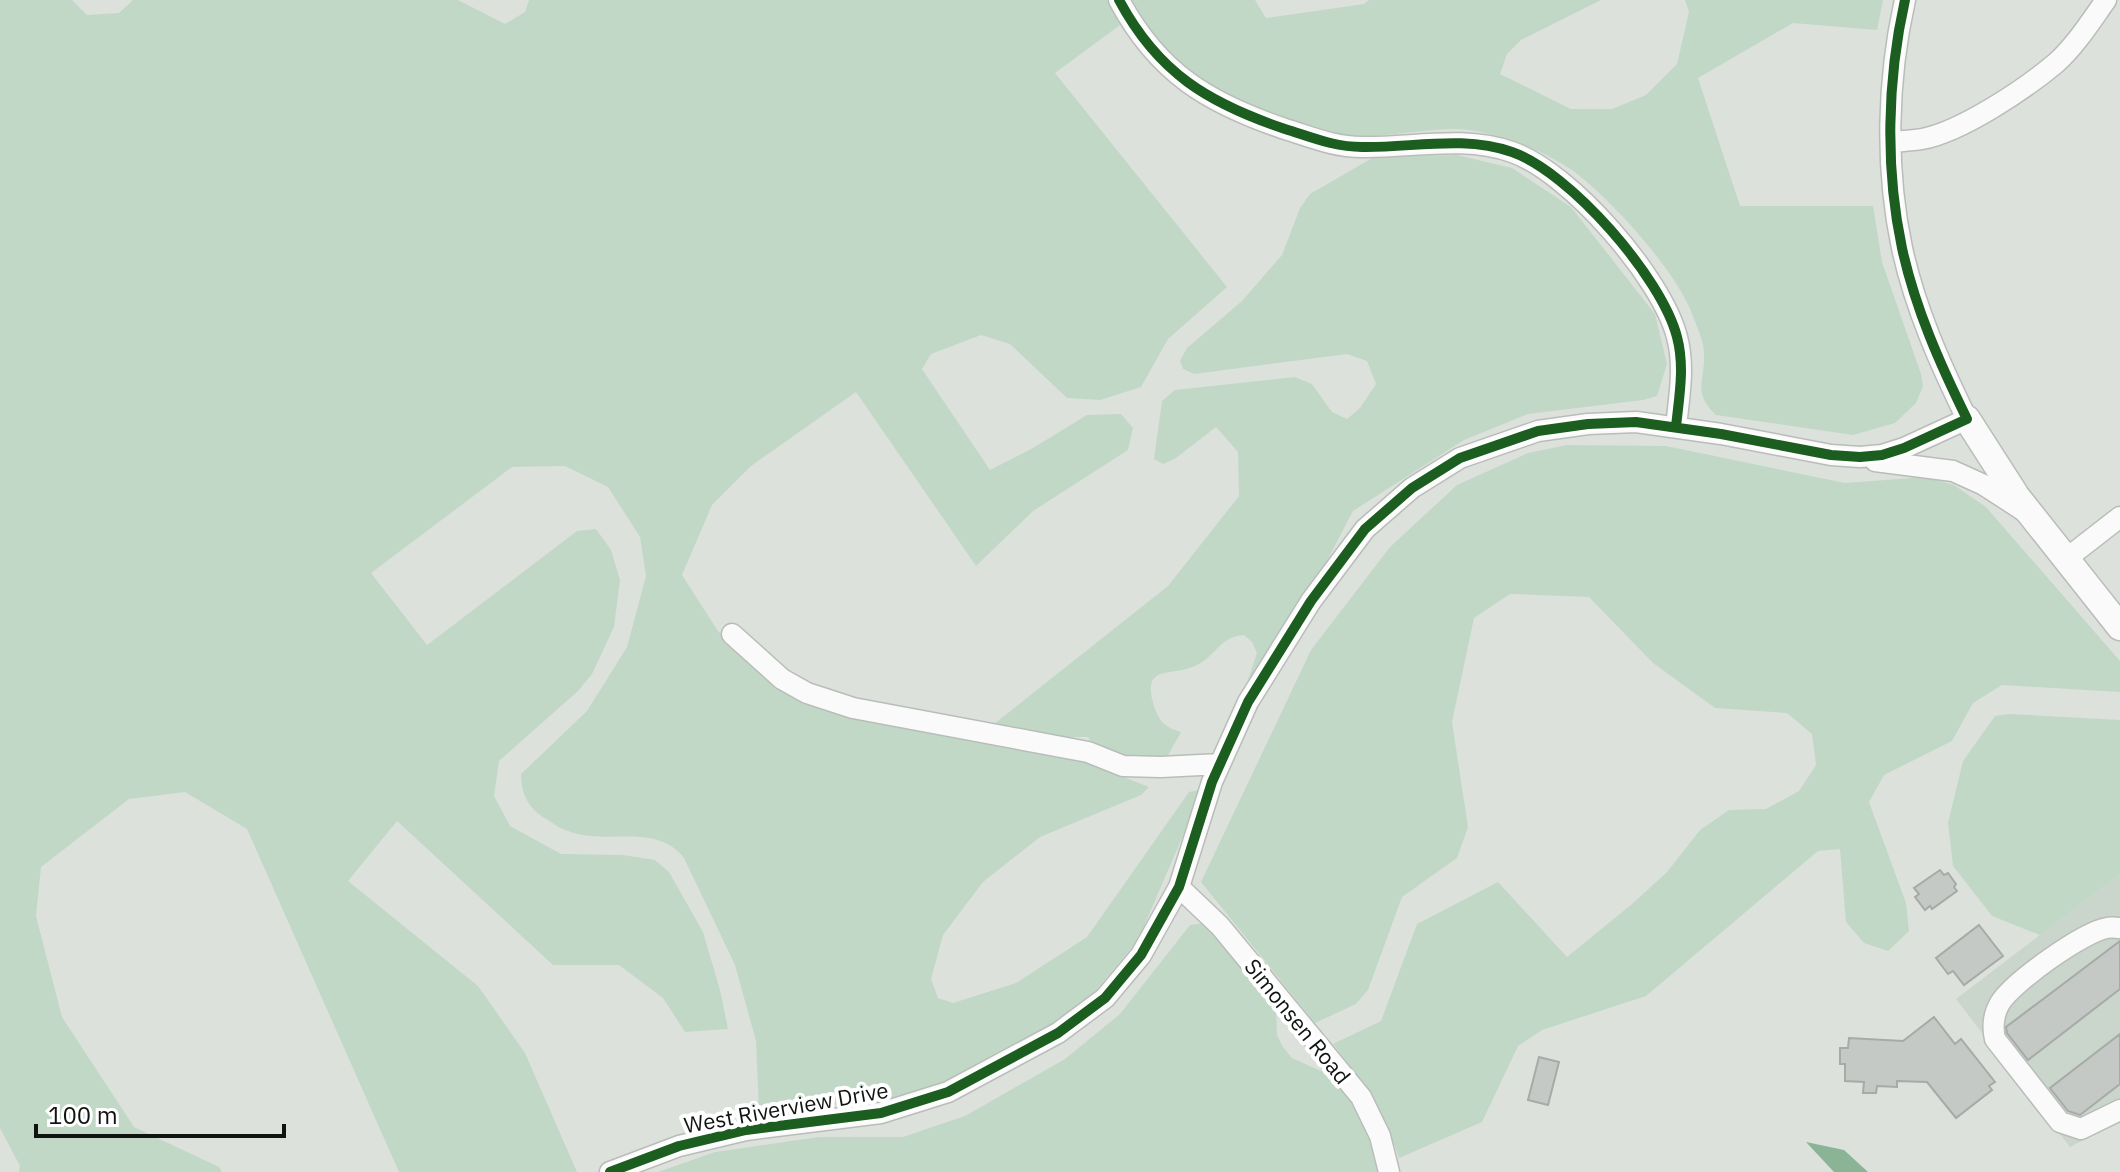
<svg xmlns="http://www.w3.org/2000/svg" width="2120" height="1172" font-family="'IBM Plex Sans',sans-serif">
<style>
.built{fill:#cad5cc}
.green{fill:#c2d8c6}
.water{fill:#8ab495}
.building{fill:#c4c9c5;stroke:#a6aba7;stroke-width:2}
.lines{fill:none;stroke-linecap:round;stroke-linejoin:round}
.minor-casing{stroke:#b9bdb9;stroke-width:23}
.major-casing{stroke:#b9bdb9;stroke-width:29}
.minor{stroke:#fafafa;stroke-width:20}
.major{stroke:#fafafa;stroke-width:26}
.cycleway-casing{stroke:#fff;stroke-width:15}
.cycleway{stroke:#1b5e20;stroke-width:10}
.labels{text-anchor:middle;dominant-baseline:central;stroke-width:8;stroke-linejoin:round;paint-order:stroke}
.street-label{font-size:22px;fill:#101411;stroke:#fff}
</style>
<rect width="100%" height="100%" fill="#dce1dc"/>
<path class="built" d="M 2120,874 L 2120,1121 L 2070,1147 L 1956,999 Z"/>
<path class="green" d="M 0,0 L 72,0 L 87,15 L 119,13 L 133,0 L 458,0 L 505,24 L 525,12 L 529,0 L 1107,0 L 1120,25 L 1055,73 L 1227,287 L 1168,339 L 1141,387 L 1100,400 L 1067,398 L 1010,344 L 981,335 L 931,354 L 922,369 L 990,470 L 1033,448 L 1087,415 L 1121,414 L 1133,428 L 1128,450 L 1033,511 L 976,566 L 856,392 L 751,466 L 712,505 L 682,575 L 718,631 L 778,688 L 824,710 L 1077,759 L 1149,787 L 1141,795 L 1040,837 L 983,882 L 943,935 L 931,979 L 938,998 L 953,1003 L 1016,983 L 1087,937 L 1189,792 L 1203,789 L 1138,940 L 1092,995 L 1054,1023 L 946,1084 L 883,1101 L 759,1111 L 756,1041 L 735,965 L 684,858 C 656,822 606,846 568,831 C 560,829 553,823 546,819 C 528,808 521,794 521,774 L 587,711 L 627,647 L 646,576 L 640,537 L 608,487 L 565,466 L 512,467 L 371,573 L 427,645 L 577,531 L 596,529 L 611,550 L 620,580 L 614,627 L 592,674 L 578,691 L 499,761 L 494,796 L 510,826 L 561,854 L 623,855 L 655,860 L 669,872 L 703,932 L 720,990 L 728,1029 L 685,1032 L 663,998 L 619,965 L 553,965 L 397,821 L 348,881 L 478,986 L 525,1053 L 577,1172 L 399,1172 L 247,829 L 185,792 L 129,799 L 41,867 L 36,916 L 62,1017 L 134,1127 L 219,1167 L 222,1172 L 19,1172 L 20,1166 L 0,1128 Z
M 1132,0 L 1255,0 L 1266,18 L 1364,4 L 1369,0 L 1601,0 L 1521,40 L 1507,54 L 1500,74 L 1571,109 L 1612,109 L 1646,95 L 1677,64 L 1689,12 L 1685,0 L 1883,0 L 1877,30 L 1793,23 L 1698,78 L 1740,206 L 1873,206 L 1882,262 L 1921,374 L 1923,386 L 1916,403 L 1895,423 L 1853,435 L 1716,415 C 1692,392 1705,382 1704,354 C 1704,343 1698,329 1694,319 C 1679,273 1611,199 1572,170 C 1544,150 1487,128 1452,129 C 1416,130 1379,138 1343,137 C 1328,137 1311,128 1296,124 C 1221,100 1169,73 1132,0 Z
M 1457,155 L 1512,168 L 1571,207 L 1655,314 L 1667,364 L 1657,396 L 1643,400 L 1528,414 L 1464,440 L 1353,511 L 1315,584 L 1248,680 L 1257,653 L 1252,642 L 1244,635 C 1220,637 1218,653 1199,664 C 1172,679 1139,661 1155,709 C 1160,723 1167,728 1181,732 L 1165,761 C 1139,761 1101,763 1088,737 L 1047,737 L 989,728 L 1168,586 L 1239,496 L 1238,452 L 1216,427 L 1176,458 L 1163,464 L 1154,459 L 1162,401 L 1175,390 L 1295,377 L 1312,384 L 1332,412 L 1347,419 L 1360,408 L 1376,384 L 1367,361 L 1347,354 L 1194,374 L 1183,369 L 1180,361 L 1187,348 L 1242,301 L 1282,255 L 1300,208 L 1310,194 L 1374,157 Z
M 1567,445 L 1666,446 L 1845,483 L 1925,477 L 1954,485 L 1986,507 L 2120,661 L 2120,692 L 2002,685 L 1973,703 L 1952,741 L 1884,775 L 1869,802 L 1906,903 L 1909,931 L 1888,951 L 1864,943 L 1846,922 L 1840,849 L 1818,851 L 1646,996 L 1542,1030 L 1518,1046 L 1482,1122 L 1399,1158 C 1385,1114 1361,1080 1333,1044 L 1381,1021 L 1417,924 L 1498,882 L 1567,957 L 1632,904 L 1667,872 L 1700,830 L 1729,810 L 1766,809 L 1799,791 L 1816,765 L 1812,734 L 1787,713 L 1715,708 L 1653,663 L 1589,597 L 1510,594 L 1474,618 L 1452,722 L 1468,827 L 1457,858 L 1402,897 L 1368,990 L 1356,1004 L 1315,1023 L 1201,882 L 1311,650 L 1390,547 L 1457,485 L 1528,453 Z
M 2009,714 L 2120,720 L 2120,874 L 2040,935 L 1992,916 L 1953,866 L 1948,823 L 1963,761 L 1995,716 Z
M 1205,923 L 1276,1008 L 1277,1035 L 1283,1047 L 1292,1058 L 1330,1075 L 1353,1102 L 1374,1140 L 1381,1172 L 658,1172 L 715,1152 L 819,1137 L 903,1137 L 965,1116 L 1065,1059 L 1120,1014 L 1190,925 Z"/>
<path class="water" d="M 1806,1142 L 1844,1150 L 1868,1172 L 1834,1172 Z"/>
<path class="building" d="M 1940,870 L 1944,875 L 1948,873 L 1956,884 L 1954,887 L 1957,891 L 1932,909 L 1930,906 L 1925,910 L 1915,897 L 1919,894 L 1914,888 Z
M 1979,925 L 2003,956 L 1964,985 L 1953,971 L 1948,974 L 1936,958 Z
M 2120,941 L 2120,989 L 2028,1060 L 2007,1033 L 2006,1027 Z
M 1934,1017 L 1955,1044 L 1961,1039 L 1995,1082 L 1989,1086 L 1992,1090 L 1956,1118 L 1927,1082 L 1897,1081 L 1897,1087 L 1877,1086 L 1876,1093 L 1863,1093 L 1864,1082 L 1845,1081 L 1845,1064 L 1840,1064 L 1840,1048 L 1848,1048 L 1849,1038 L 1903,1041 Z
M 2120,1034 L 2120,1084 L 2080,1115 L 2068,1111 L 2050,1088 Z
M 1539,1057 L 1559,1062 L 1548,1105 L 1528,1100 Z"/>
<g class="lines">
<g class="minor-casing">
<path id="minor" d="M 1119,0 C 1158,73 1208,103 1285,129 C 1311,137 1334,147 1362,147 C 1412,148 1463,135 1512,152 C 1570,172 1662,278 1677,337 C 1685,367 1679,397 1676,427
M 1891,142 C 1901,141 1911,141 1922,139 C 1961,132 2025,89 2056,63 C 2076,45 2091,21 2106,0
M 1875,461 L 1953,471 L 1984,485 L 2024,511
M 2066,559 L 2120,517
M 732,634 L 782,679 L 807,693 L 853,708 L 1088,752 L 1123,766 L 1161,767 L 1220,764
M 1179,887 L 1220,926 L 1361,1097 L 1380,1136 L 1389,1172
M 2120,928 C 2116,928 2112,927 2107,928 C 2083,932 2013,982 2000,1003 C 1993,1015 1992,1026 1995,1039 L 2060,1122 L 2081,1129 L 2120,1110
M 610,1172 L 679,1146 L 746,1130 L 881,1113 L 948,1092 L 1058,1033 L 1105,998 L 1141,955 L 1179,887 L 1212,782 L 1248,702 L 1311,601 L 1365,529 L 1412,488 L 1460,458 L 1538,431 L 1588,424 L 1636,422 L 1721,434 L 1831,455 L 1860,457 L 1882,455 L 1904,448 L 1967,419 C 1940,364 1915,308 1902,248 C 1885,168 1887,80 1905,0"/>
</g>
<g class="major-casing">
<path id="major" d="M 1967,419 L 2017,497 L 2120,627"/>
</g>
<use href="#minor" class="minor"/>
<use href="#major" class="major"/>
<g class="cycleway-casing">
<path id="cycleway" d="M 1119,0 C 1158,73 1208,103 1285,129 C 1311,137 1334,147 1362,147 C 1412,148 1463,135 1512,152 C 1570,172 1662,278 1677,337 C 1685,367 1679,397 1676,427
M 610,1172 L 679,1146 L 746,1130 L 881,1113 L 948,1092 L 1058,1033 L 1105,998 L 1141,955 L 1179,887 L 1212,782 L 1248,702 L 1311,601 L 1365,529 L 1412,488 L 1460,458 L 1538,431 L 1588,424 L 1636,422 L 1721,434 L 1831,455 L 1860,457 L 1882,455 L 1904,448 L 1967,419 C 1940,364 1915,308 1902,248 C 1885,168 1887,80 1905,0"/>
</g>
<use href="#cycleway" class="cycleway"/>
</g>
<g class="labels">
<g class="street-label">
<text transform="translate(1298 1021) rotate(51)">Simonsen Road</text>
<text transform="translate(786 1107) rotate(-10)">West Riverview Drive</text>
</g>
</g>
<path d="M36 1124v12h248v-12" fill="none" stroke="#101411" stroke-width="4"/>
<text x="48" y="1124" font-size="24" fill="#101411" stroke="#ffffff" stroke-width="6" paint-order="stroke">100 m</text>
</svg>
